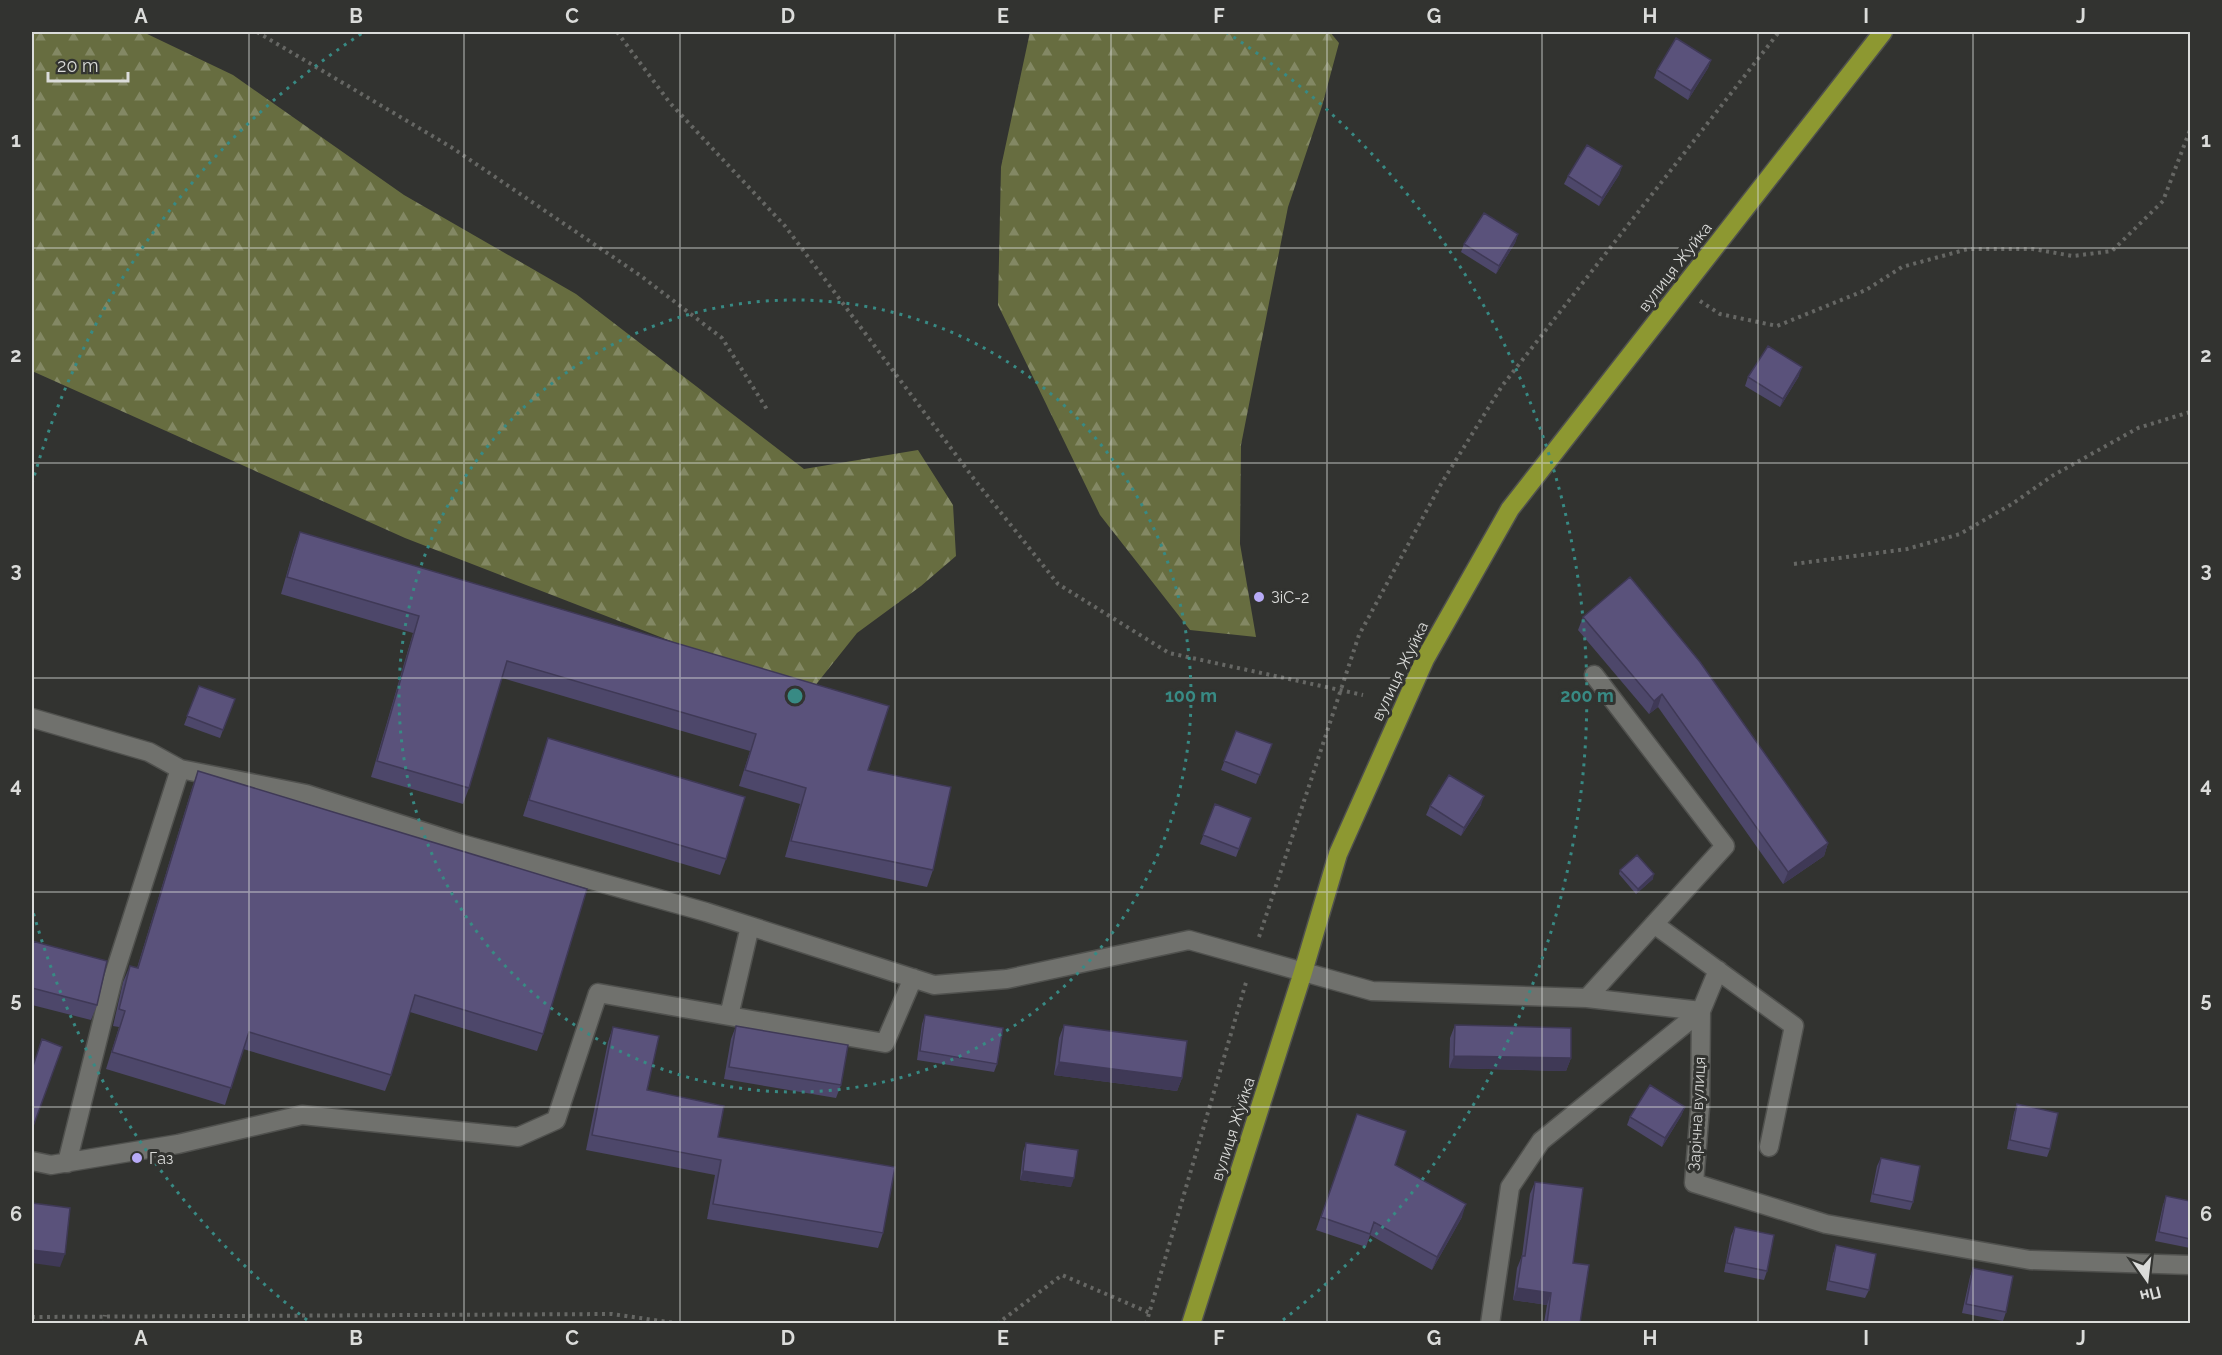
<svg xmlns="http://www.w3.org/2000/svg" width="2222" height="1355" font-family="Raleway,sans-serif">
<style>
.forest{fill:url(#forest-firs)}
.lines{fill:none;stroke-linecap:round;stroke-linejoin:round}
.minor-casing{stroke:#50514e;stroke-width:21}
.highway-casing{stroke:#50514e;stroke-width:21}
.path{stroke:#666764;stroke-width:4;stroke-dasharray:3 4.5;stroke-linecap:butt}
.minor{stroke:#70716d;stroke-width:18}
.highway{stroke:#8d9831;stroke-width:18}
.wall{fill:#4d476a}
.shaded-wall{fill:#3f3956}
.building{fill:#5a527b;stroke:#3f3956;stroke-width:1.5}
.grid{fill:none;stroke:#dbdcda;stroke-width:1.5;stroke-opacity:0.55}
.ring{fill:none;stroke:#388a84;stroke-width:3;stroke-dasharray:3 6}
.poi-dot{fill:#b8abf7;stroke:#323330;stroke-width:2}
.labels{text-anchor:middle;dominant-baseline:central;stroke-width:6;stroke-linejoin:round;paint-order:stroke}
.street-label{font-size:16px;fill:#dbdcda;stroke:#323330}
.poi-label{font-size:16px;fill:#dbdcda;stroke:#323330;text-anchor:start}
.centre{fill:#388a84;stroke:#323330;stroke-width:3}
.ring-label{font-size:18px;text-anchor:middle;font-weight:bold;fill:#388a84;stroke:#323330;stroke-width:6;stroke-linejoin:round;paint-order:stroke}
.neatline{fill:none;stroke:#dbdcda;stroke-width:2}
.grid-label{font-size:20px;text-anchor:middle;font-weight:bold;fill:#dbdcda}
</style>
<defs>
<pattern id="forest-firs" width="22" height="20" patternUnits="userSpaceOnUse" patternTransform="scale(1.5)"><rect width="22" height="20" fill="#676d40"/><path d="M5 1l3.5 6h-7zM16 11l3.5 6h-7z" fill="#838864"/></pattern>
</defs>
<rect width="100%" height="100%" fill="#323330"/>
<path class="forest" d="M 32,32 L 143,32 L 233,75 L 404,195 L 576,294 L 804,469 L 918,450 L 953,505 L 956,556 L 921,586 L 857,633 L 810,692 L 730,664 L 405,538 L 32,371 Z
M 1030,32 L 1330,32 L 1339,43 L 1322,106 L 1288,207 L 1241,445 L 1240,544 L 1256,637 L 1190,630 L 1100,515 L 998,305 L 1001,167 Z"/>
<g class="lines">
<g class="minor-casing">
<path id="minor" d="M 32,718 L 149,752 L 180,769
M 1654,924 L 1794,1026 L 1769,1147
M 750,926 L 729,1016 L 885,1043 L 913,978
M 1587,998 L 1725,846 L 1594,675
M 32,1161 L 51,1165 L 178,1144 L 302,1115 L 518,1137 L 556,1120 L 598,993 L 729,1016
M 67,1163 L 113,978 L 180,769 L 306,794 L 462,844 L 706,912 L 934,985 L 1007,979 L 1189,940 L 1372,991 L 1587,998 L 1701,1011 L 1700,1108 L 1694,1183 L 1826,1224 L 2030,1260 L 2190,1265
M 1490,1324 L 1510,1187 L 1541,1141 L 1701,1011 L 1718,970"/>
</g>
<g class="highway-casing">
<path id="highway" d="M 1191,1324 L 1303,972 L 1338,854 L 1425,659 L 1510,509 L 1883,32"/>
</g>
<path class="path" d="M 257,32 L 451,147 L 641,276 L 722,338 L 768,411
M 617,32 L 670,103 L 785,226 L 974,479 L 1058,584 L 1169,653 L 1363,695
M 1700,301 L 1720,314 L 1777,326 L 1866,290 L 1902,267 L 1968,249 L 2033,249 L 2073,256 L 2112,251 L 2163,201 L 2190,130
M 1794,564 L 1907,549 L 1960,534 L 2012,504 L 2052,476 L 2138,428 L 2190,412
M 1259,937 L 1359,635 L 1441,484 L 1502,386 L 1779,32
M 32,1317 L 612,1314 L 682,1324
M 104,1324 L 105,1315
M 997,1324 L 1062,1275 L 1150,1313
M 1146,1324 L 1247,979"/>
<use href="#minor" class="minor"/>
<use href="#highway" class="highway"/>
</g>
<path class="wall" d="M 1711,60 L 1708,68 L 1688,100 L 1654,78 L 1657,70 Z
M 1622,166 L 1619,175 L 1599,206 L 1564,184 L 1568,176 Z
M 1518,234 L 1515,243 L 1496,274 L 1461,252 L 1464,244 Z
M 1799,376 L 1780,407 L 1745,386 L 1748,377 Z
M 300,532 L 868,770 L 933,870 L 927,887 L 785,857 L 800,804 L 739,786 L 750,751 L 502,678 L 469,788 L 463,804 L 371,777 L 413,633 L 281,594 L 294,548 Z
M 1583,617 L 1828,843 L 1824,856 L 1783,884 L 1658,707 L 1649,714 L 1578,630 Z
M 199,686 L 235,699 L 220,738 L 184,725 Z
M 1236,731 L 1272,744 L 1256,784 L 1221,770 Z
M 548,738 L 726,859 L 720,875 L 523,816 Z
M 198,771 L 543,1034 L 537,1051 L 410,1012 L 391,1075 L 385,1091 L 243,1049 L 225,1105 L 106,1069 L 119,1027 L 113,1026 L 123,982 L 130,966 L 137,968 L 192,788 Z
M 1215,804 L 1251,818 L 1236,857 L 1200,844 Z
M 1481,805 L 1461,836 L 1426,815 L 1430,806 Z
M 1620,870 L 1653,879 L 1636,894 L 1619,874 Z
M 32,941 L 97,1005 L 91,1020 L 32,1005 Z
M 925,1015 L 997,1064 L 994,1072 L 917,1060 L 922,1024 Z
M 1064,1025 L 1182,1078 L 1177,1091 L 1054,1075 L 1059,1038 Z
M 1455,1025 L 1571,1058 L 1566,1071 L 1449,1068 L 1450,1038 Z
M 736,1026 L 841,1085 L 836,1098 L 724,1079 L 731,1039 Z
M 613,1027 L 647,1090 L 718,1137 L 883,1233 L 878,1248 L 707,1219 L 715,1175 L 586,1150 L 608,1042 Z
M 2017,1104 L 2050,1149 L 2047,1157 L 2007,1149 L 2014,1113 Z
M 1685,1107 L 1681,1116 L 1662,1147 L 1627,1125 L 1630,1117 Z
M 1357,1114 L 1395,1165 L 1462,1217 L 1432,1270 L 1370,1235 L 1366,1247 L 1316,1230 Z
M 1026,1143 L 1071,1187 L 1020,1180 L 1023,1152 Z
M 1881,1158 L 1913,1202 L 1910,1210 L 1870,1202 L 1877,1166 Z
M 1535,1182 L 1573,1263 L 1580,1323 L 1544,1323 L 1547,1305 L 1513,1300 L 1517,1268 L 1522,1256 L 1530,1194 Z
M 2166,1196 L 2190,1201 L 2190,1248 L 2155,1241 L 2163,1205 Z
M 1735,1227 L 1767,1271 L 1764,1280 L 1724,1272 L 1731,1236 Z
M 1836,1245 L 1869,1290 L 1865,1298 L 1826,1290 L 1833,1254 Z
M 1973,1268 L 2006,1312 L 2003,1321 L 1962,1313 L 1970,1277 Z"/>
<path class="shaded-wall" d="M 1711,60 L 1708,68 L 1688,100 L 1691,91 Z
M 1622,166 L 1619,175 L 1599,206 L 1602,198 Z
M 1518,234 L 1515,243 L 1496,274 L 1499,266 Z
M 1802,367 L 1799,376 L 1780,407 L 1783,399 Z
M 1662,694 L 1658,707 L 1649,714 L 1654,701 Z
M 1484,796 L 1481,805 L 1461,836 L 1464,828 Z
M 1828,843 L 1824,856 L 1783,884 L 1788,872 Z
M 1654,874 L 1653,879 L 1636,894 L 1638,889 Z
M 1454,1056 L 1571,1058 L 1566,1071 L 1449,1068 Z
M 1059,1062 L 1182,1078 L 1177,1091 L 1054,1075 Z
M 1685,1107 L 1681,1116 L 1662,1147 L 1665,1138 Z
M 1023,1171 L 1074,1178 L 1071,1187 L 1020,1180 Z
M 1466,1204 L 1462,1217 L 1432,1270 L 1437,1257 Z
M 32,1250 L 65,1254 L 60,1267 L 32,1263 Z
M 1517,1288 L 1551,1293 L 1547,1305 L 1513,1300 Z"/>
<path class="building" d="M 1676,38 L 1711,60 L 1691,91 L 1657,70 Z
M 1587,145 L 1622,166 L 1602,198 L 1568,176 Z
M 1484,213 L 1518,234 L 1499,266 L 1464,244 Z
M 1768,346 L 1802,367 L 1783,399 L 1748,377 Z
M 300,532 L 889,706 L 868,770 L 951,787 L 933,870 L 791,841 L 806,788 L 745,770 L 756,734 L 507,661 L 469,788 L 377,761 L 419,616 L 287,577 Z
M 1630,577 L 1700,662 L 1828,843 L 1788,872 L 1662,694 L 1654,701 L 1583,617 Z
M 199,686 L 235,699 L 223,730 L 187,716 Z
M 1236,731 L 1272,744 L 1260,775 L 1224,761 Z
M 548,738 L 745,797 L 726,859 L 529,800 Z
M 198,771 L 587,889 L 543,1034 L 415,995 L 391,1075 L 249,1032 L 231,1088 L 112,1052 L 125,1011 L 119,1009 L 130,966 L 138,968 Z
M 1449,775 L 1484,796 L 1464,828 L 1430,806 Z
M 1215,804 L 1251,818 L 1239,849 L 1203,835 Z
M 1637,855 L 1654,874 L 1638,889 L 1620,870 Z
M 32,941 L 107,961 L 97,1005 L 32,988 Z
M 925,1015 L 1003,1028 L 997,1064 L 920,1051 Z
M 1064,1025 L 1187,1041 L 1182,1078 L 1059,1062 Z
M 1455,1025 L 1571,1028 L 1571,1058 L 1454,1056 Z
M 736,1026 L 848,1045 L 841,1085 L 729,1067 Z
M 613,1027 L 659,1036 L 647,1090 L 724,1106 L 718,1137 L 895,1167 L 883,1233 L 713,1204 L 721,1160 L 592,1135 Z
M 42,1039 L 62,1047 L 34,1124 L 32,1124 L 32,1069 Z
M 1650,1085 L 1685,1107 L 1665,1138 L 1630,1117 Z
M 2017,1104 L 2058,1113 L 2050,1149 L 2010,1140 Z
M 1357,1114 L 1406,1131 L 1395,1165 L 1466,1204 L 1437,1257 L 1374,1222 L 1370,1234 L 1321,1217 Z
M 1026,1143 L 1078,1150 L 1074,1178 L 1023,1171 Z
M 1881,1158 L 1920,1166 L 1913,1202 L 1873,1194 Z
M 1535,1182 L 1583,1188 L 1573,1263 L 1589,1265 L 1580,1323 L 1547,1323 L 1551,1293 L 1517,1288 L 1522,1256 L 1525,1256 Z
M 2166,1196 L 2190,1201 L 2190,1239 L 2159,1232 Z
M 32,1203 L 70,1208 L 65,1254 L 32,1250 Z
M 1735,1227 L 1774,1235 L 1767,1271 L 1727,1263 Z
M 1836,1245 L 1876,1254 L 1869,1290 L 1829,1281 Z
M 1973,1268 L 2013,1276 L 2006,1312 L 1966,1304 Z"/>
<path class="grid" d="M 249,32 L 249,1324M 464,32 L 464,1324M 680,32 L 680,1324M 895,32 L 895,1324M 1111,32 L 1111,1324M 1327,32 L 1327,1324M 1542,32 L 1542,1324M 1758,32 L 1758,1324M 1973,32 L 1973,1324M 32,248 L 2190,248M 32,463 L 2190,463M 32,678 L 2190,678M 32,892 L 2190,892M 32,1107 L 2190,1107"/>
<g class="ring">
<circle cx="795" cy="696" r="396"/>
<path d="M307 1320A792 792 0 0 1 32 908M32 484A792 792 0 0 1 364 32M1226 32A792 792 0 0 1 1283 1320"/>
</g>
<g class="poi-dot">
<circle cx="1259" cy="597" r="6"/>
<circle cx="137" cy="1158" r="6"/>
</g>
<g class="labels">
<g class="street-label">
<text transform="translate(1675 267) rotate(-52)">вулиця Жуйка</text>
<text transform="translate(1400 671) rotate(-64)">вулиця Жуйка</text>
<text transform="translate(1697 1114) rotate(-87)">Зарічна вулиця</text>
<text transform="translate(1233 1129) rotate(-72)">вулиця Жуйка</text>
</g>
<g class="poi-label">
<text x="1271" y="597">ЗіС-2</text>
<text x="149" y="1158">Газ</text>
</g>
</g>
<circle cx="795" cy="696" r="9" class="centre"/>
<g class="ring-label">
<text x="1191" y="702">100 m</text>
<text x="1587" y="702">200 m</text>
</g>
<rect width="2222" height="1355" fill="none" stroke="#323330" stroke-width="66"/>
<g transform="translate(2147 1280) rotate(166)" stroke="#323330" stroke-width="4.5" paint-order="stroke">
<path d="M0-4.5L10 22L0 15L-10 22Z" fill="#dbdcda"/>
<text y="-9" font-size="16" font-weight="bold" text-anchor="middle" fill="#dbdcda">Пн</text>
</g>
<path d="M48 72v9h80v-9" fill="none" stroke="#dbdcda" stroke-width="3"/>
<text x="57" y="72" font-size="18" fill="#dbdcda" stroke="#323330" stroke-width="4.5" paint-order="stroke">20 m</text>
<rect x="33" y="33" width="2156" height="1289" class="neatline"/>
<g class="grid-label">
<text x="141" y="23">A</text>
<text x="356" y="23">B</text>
<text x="572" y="23">C</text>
<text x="788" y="23">D</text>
<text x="1003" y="23">E</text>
<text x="1219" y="23">F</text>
<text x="1434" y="23">G</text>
<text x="1650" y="23">H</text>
<text x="1866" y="23">I</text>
<text x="2081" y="23">J</text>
<text x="16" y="147">1</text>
<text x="2206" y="147">1</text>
<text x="16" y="362">2</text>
<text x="2206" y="362">2</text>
<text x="16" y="577">3</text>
<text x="2206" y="577">3</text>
<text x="16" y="792">4</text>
<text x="2206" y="792">4</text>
<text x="16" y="1007">5</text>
<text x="2206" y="1007">5</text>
<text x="16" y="1221">6</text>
<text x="2206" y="1221">6</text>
<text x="141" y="1345">A</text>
<text x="356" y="1345">B</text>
<text x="572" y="1345">C</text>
<text x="788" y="1345">D</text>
<text x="1003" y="1345">E</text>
<text x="1219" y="1345">F</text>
<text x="1434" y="1345">G</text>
<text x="1650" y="1345">H</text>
<text x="1866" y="1345">I</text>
<text x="2081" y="1345">J</text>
</g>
</svg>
